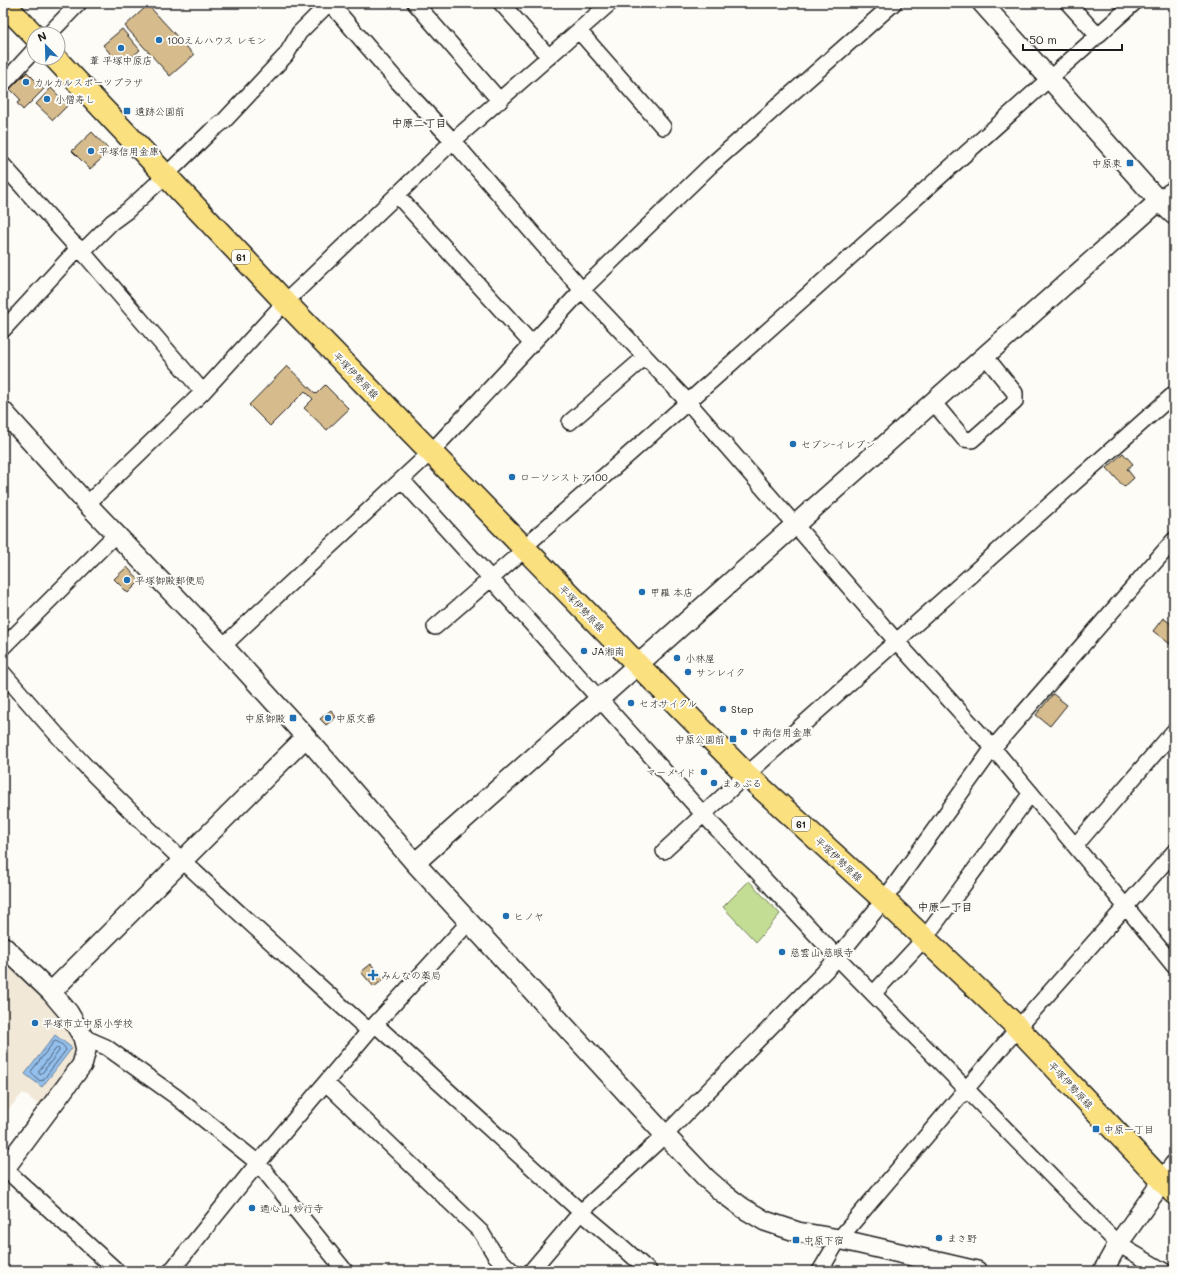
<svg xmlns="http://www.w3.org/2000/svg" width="1177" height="1274" font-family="Mali,'Klee One',sans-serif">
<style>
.built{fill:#f1e8d7}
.green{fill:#c4dd94;stroke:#707c58}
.water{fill:#94c0ee;stroke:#647e9a}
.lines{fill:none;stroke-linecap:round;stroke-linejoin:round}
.shore{stroke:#4c5e70;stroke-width:1}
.building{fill:#d6bb8c;stroke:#1c1c1c}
.minor-casing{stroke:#1c1c1c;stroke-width:18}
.tertiary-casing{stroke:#1c1c1c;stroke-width:22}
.primary-casing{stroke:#1c1c1c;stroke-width:25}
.minor{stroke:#fdfcf7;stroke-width:15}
.tertiary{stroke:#fdfcf7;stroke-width:19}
.primary{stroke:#fbe080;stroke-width:22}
.poi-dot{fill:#1f6fb2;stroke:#fdfcf7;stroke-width:1.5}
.labels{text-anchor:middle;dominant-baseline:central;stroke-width:4;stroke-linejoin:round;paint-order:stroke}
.shield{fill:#fdfcf7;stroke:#605f5e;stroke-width:1}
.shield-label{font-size:9px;font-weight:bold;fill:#1c1c1c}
.poi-label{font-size:10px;fill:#1c1c1c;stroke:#fdfcf7;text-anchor:start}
.street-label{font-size:10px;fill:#1c1c1c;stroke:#fdfcf7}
.neighbourhood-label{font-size:11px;font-weight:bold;fill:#1c1c1c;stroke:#fdfcf7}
</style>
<rect width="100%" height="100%" fill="#fdfcf7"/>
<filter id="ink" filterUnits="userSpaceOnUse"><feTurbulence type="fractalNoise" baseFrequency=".025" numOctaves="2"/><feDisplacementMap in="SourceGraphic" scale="8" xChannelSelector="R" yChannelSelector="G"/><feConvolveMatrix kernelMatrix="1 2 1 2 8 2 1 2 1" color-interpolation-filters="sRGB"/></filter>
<g filter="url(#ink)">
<path class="built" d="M 3,951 L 57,1009 L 81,1053 L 43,1108 L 23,1093 L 8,1110 L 3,1106 Z"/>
<path class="green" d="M 749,881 L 780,914 L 756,942 L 723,907 Z"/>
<path class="water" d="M 55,1035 L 72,1048 L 42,1087 L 25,1074 Z"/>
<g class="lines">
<path class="shore" d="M 55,1041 C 59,1042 65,1046 66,1050 L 43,1080 L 40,1081 L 32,1074 L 31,1072 Z
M 57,1048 L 59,1049 L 59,1051 L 42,1073 L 39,1074 L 39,1071 Z"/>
</g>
<path class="building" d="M 148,5 L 194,55 L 170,76 L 125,26 Z
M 122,29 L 140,50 L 125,63 L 118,55 L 114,58 L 103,45 Z
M 27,72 L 44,89 L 23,110 L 17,103 L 21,100 L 10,89 Z
M 51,88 L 68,105 L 53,120 L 36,104 Z
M 92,132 L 110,151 L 90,169 L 72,151 Z
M 287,366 L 316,394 L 325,385 L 349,409 L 327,430 L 304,408 L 313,399 L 305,391 L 270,426 L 249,405 Z
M 1123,453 L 1133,464 L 1127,469 L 1134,478 L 1124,487 L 1107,468 Z
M 127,567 L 140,581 L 128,593 L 114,579 Z
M 1163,618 L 1174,626 L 1174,647 L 1153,631 Z
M 1053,694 L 1067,705 L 1050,726 L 1036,715 Z
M 331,710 L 336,717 L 326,725 L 320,719 Z
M 371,964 L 384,979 L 374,987 L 361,972 Z"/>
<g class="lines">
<g class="minor-casing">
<path id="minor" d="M 330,3 L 399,83 L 453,141 L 582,290 L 688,402 L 897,642 L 993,748 L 1126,907 L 1174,966
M 415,3 L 500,101
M 501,3 L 549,57
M 1068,3 L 1098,36
M 579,31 L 663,127
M 49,34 L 79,3
M 3,84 L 34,50
M 3,165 L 71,241 L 81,250 L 203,392
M 397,195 L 532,344
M 3,330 L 73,254 L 88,246 L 112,222 L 127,211 L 165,176 L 210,132 L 224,121 L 286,55 L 299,33 L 329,3
M 933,402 L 964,439 L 972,440 L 1015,402 L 1015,393 L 985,356
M 570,422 L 645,357
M 402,480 L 703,814 L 837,957 L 1118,1244 L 1164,1271
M 87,504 L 203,392 L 285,302 L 301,287 L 453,141 L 610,3
M 523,548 L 688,402 L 1134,3
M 435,627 L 524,550
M 223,646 L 431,452 L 582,290 L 710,166 L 894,3
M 3,647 L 115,535
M 3,673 C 33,708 64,744 96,777 C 184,865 278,948 369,1031
M 1075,846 L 1174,731
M 664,851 L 735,785 L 1174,394
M 873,994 L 924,939 L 1031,793
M 376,1025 L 581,1212 L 619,1244 L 649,1271
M 83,1037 L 106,1047 L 175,1096 L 258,1163 L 345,1271
M 326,1083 L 481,1232 L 495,1255 L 512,1271
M 5,1169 L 117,1271
M 171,1271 L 258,1163 L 369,1031 L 469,922
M 531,1271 L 581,1212 L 665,1135 L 832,964 L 884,900 L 993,748 L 1174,540
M 820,1271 L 839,1239 L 1018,1028 L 1174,852"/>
</g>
<g class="tertiary-casing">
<path id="tertiary" d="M 982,3 L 1147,188 L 1159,201 L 1174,215
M 3,411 L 87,504 L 223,646 L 306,737 L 415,863 L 469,922 L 665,1135 L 707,1179 L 723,1193 L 743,1208 L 765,1221 L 798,1232 L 839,1239 L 977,1271
M 415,863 L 1159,201 L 1174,191
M 3,946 L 51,992 L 68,1012 L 83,1037 L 86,1050 L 82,1065 L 3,1171
M 51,992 L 306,737
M 1103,1271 L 1118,1244 L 1174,1165"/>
</g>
<g class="primary-casing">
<path id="primary" d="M 3,3 L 34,35
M 55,58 L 285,302 L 638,665 L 747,775 L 884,900 L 1012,1022 L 1174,1193"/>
</g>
<use href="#minor" class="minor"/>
<use href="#tertiary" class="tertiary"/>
<use href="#primary" class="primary"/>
</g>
</g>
<g class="poi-dot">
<circle cx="159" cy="40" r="4"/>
<circle cx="121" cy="48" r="4"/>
<circle cx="26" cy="82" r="4"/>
<circle cx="47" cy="99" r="4"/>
<rect x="123" y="107" width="8" height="8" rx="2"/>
<circle cx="91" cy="151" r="4"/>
<rect x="1126" y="159" width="8" height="8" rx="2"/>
<circle cx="793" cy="444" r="4"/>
<circle cx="512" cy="477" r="4"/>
<circle cx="127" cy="580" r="4"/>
<circle cx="642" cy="592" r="4"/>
<circle cx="584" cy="651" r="4"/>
<circle cx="677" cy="658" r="4"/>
<circle cx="688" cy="672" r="4"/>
<circle cx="631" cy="703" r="4"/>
<circle cx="723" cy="709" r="4"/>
<rect x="289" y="714" width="8" height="8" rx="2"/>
<circle cx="328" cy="718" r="4"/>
<circle cx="744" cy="732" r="4"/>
<rect x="729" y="735" width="8" height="8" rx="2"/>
<circle cx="704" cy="772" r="4"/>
<circle cx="714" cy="783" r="4"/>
<circle cx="506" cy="916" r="4"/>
<circle cx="782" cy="952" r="4"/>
<path d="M371 969h4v4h4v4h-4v4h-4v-4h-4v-4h4z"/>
<circle cx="35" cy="1023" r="4"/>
<rect x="1092" y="1125" width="8" height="8" rx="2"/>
<circle cx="252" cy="1208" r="4"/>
<circle cx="939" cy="1238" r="4"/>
<rect x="792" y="1236" width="8" height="8" rx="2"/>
</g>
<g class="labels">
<g class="shield">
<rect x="232" y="250" width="18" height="14" rx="3"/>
<rect x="792" y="817" width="18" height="14" rx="3"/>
</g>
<g class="shield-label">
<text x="241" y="257">61</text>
<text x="801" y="824">61</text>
</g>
<g class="poi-label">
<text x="167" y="40">100えんハウス レモン</text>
<text x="121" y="60" text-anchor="middle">葦 平塚中原店</text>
<text x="34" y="82">カルカルスポーツプラザ</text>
<text x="55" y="99">小僧寿し</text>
<text x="135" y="111">遺跡公園前</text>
<text x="99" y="151">平塚信用金庫</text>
<text x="1122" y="163" text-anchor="end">中原東</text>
<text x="801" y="444">セブン-イレブン</text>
<text x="520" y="477">ローソンストア100</text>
<text x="135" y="580">平塚御殿郵便局</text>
<text x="650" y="592">甲羅 本店</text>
<text x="592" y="651">JA湘南</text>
<text x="685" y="658">小林屋</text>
<text x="696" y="672">サンレイク</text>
<text x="639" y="703">セオサイクル</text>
<text x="731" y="709">Step</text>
<text x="285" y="718" text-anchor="end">中原御殿</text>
<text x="336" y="718">中原交番</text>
<text x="752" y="732">中南信用金庫</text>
<text x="725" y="739" text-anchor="end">中原公園前</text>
<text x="696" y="772" text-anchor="end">マーメイド</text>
<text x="722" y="783">まぁぶる</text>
<text x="514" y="916">ヒノヤ</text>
<text x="790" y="952">慈雲山 慈眼寺</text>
<text x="381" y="975">みんなの薬局</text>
<text x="43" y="1023">平塚市立中原小学校</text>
<text x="1104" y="1129">中原一丁目</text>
<text x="260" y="1208">通心山 妙行寺</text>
<text x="947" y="1238">まき野</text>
<text x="804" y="1240">中原下宿</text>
</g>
<g class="street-label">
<text transform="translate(356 375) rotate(46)">平塚伊勢原線</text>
<text transform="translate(582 608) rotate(46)">平塚伊勢原線</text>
<text transform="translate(839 859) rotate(43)">平塚伊勢原線</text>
<text transform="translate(1071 1085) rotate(47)">平塚伊勢原線</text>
</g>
<g class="neighbourhood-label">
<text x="419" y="122">中原二丁目</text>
<text x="945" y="906">中原一丁目</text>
</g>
</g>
<rect width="1177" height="1274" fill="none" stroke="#fdfcf7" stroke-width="16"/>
<rect x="8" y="8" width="1161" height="1258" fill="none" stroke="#1c1c1c" stroke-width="1.5" filter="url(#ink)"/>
<g transform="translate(46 46) rotate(337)"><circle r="19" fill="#fdfcf7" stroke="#a3a29f"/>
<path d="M0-3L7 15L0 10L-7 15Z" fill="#1f6fb2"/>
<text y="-6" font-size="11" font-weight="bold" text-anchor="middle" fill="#1c1c1c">N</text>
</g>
<path d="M1023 44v6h99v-6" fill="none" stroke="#1c1c1c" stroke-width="2"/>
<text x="1029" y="44" font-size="12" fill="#1c1c1c" stroke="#fdfcf7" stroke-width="3" paint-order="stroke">50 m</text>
</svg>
